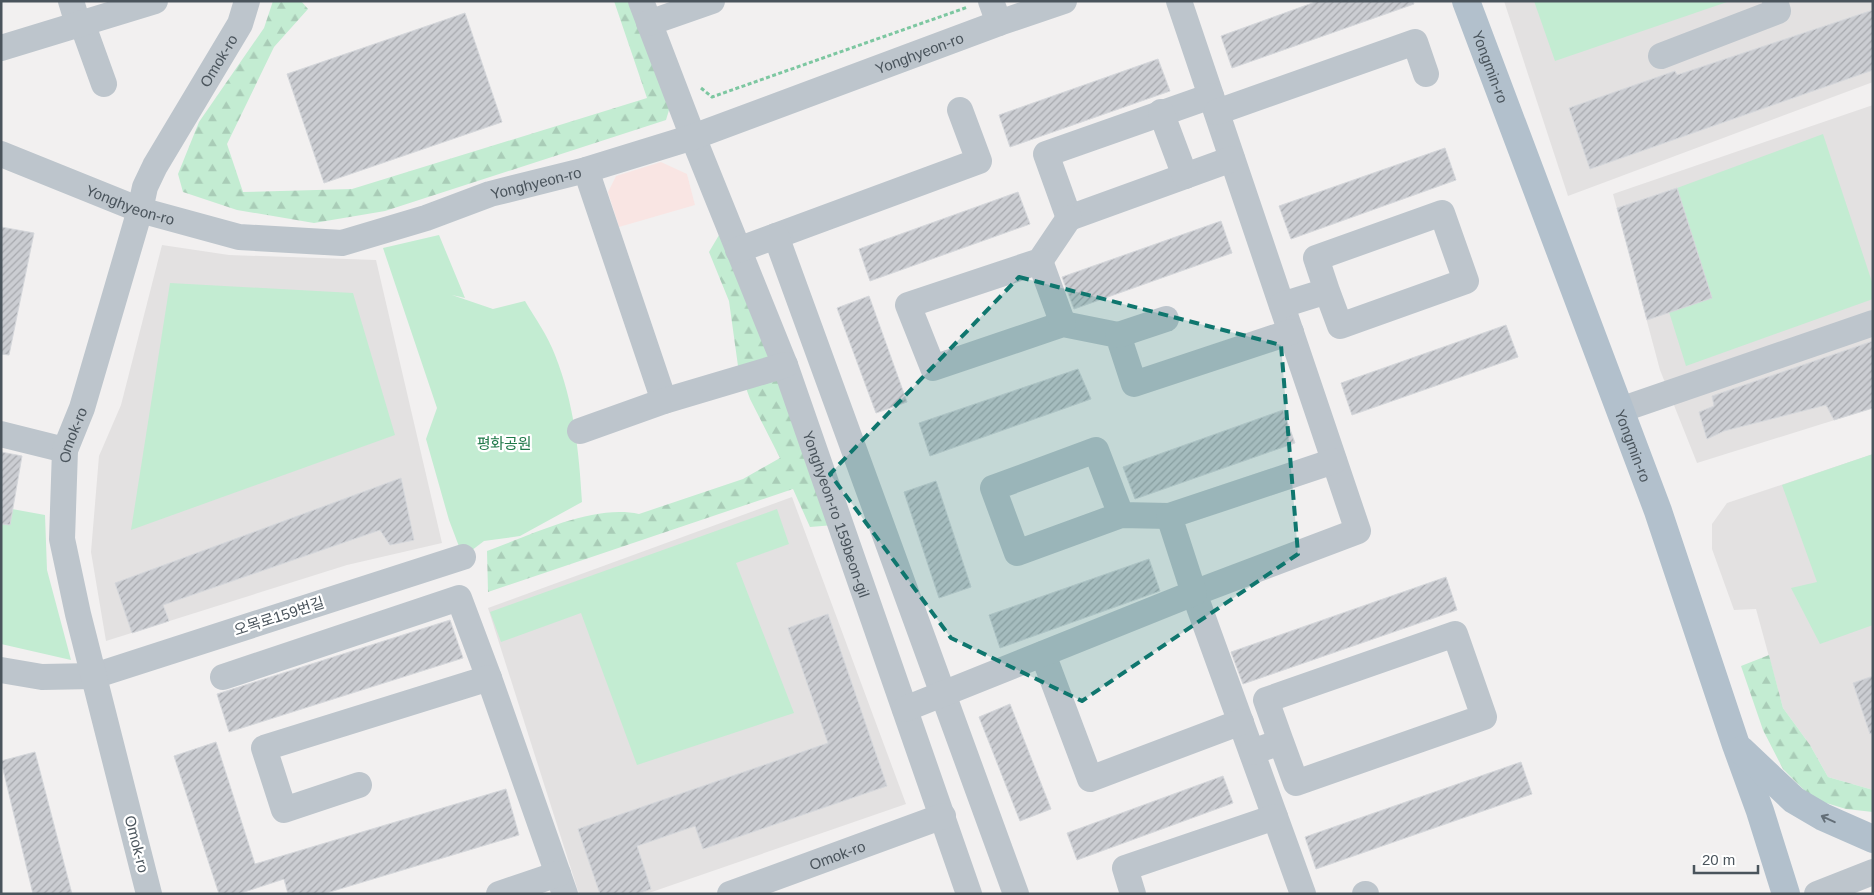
<svg xmlns="http://www.w3.org/2000/svg" width="1874" height="895" font-family="Arial,'Noto Sans KR',sans-serif">
<style>
.education{fill:#e3e1e1}
.medical{fill:#f9e5e3}
.forest{fill:url(#forest-firs)}
.park{fill:#c3ecd2}
.building{fill:url(#building-hatch);stroke:#d5d7db}
.lines{fill:none;stroke-linecap:round;stroke-linejoin:round}
.path{stroke:#7dc7a1;stroke-width:3;stroke-dasharray:4 2.5;stroke-linecap:butt}
.minor{stroke:#bdc5cc;stroke-width:26}
.major{stroke:#b2c0cc;stroke-width:28}
.oneway{stroke:#646f78}
.marked{fill:#0f766e;fill-opacity:0.2;stroke:#0f766e;stroke-width:4;stroke-dasharray:10 6;stroke-linejoin:round}
.labels{text-anchor:middle;dominant-baseline:central;stroke-width:4.5;stroke-linejoin:round;paint-order:stroke}
.street-label{font-size:15px;fill:#4a545c;stroke:#fff}
.park-label{font-size:15px;fill:#1f7949;stroke:#fff}
</style>
<defs>
<pattern id="forest-firs" width="22" height="20" patternUnits="userSpaceOnUse" patternTransform="scale(1.25)"><rect width="22" height="20" fill="#c3ecd2"/><path d="M5 1l3.5 6h-7zM16 11l3.5 6h-7z" fill="#a9ccb7"/></pattern>
<pattern id="building-hatch" width="6" height="6" patternUnits="userSpaceOnUse" patternTransform="scale(1.25)"><rect width="6" height="6" fill="#cbcdd2"/><path d="M-1 1l2-2M0 6l6-6M5 7l2-2" fill="none" stroke="#a7a9ae"/></pattern>
</defs>
<rect width="100%" height="100%" fill="#f2f0f0"/>
<path class="education" d="M 1504,1 L 1873,1 L 1873,82 L 1568,196 Z
M 1873,105 L 1873,408 L 1697,463 L 1660,370 L 1613,194 Z
M 162,245 L 229,255 L 376,260 L 442,543 L 347,565 L 106,641 L 91,552 L 99,456 L 121,405 Z
M 1873,454 L 1873,790 L 1828,777 L 1810,745 L 1783,708 L 1756,609 L 1734,610 L 1712,549 L 1712,524 L 1727,503 Z
M 792,497 L 906,804 L 646,894 L 579,894 L 488,608 Z"/>
<path class="medical" d="M 661,162 L 687,174 L 695,205 L 619,227 L 608,192 L 616,176 Z"/>
<path class="forest" d="M 273,1 L 301,1 L 308,9 L 274,47 L 227,144 L 243,192 L 352,189 L 647,98 L 614,1 L 636,1 L 672,100 L 666,120 L 385,211 L 314,223 L 237,210 L 183,192 L 178,174 L 199,122 L 264,28 Z
M 722,230 L 834,525 L 810,527 L 793,489 L 488,592 L 487,551 C 532,535 592,504 639,514 L 743,479 L 780,458 L 750,399 L 738,366 L 729,301 L 709,252 Z
M 1769,655 L 1783,708 L 1810,745 L 1828,777 L 1873,790 L 1873,812 L 1846,809 L 1813,799 L 1783,769 L 1763,730 L 1741,666 Z"/>
<path class="park" d="M 1534,1 L 1730,1 L 1555,61 Z
M 1823,134 L 1873,285 L 1873,299 L 1686,366 L 1669,312 L 1712,298 L 1677,188 Z
M 439,235 L 465,298 L 452,295 L 493,309 L 525,301 C 535,318 548,336 555,355 C 574,403 579,451 582,502 L 520,536 L 484,541 L 463,557 L 449,520 L 426,439 L 437,408 L 383,248 Z
M 170,283 L 353,293 L 395,435 L 131,530 Z
M 1873,454 L 1873,625 L 1820,644 L 1791,588 L 1817,582 L 1782,485 Z
M 1,507 L 45,515 L 47,570 L 71,660 L 1,644 Z
M 777,509 L 789,544 L 736,563 L 794,713 L 637,765 L 581,613 L 501,642 L 490,612 Z"/>
<path class="building" d="M 1318,1 L 1413,1 L 1414,4 L 1232,68 L 1221,36 Z
M 1873,10 L 1873,70 L 1590,169 L 1569,108 L 1675,71 L 1677,75 Z
M 465,13 L 502,122 L 324,183 L 287,74 Z
M 1158,59 L 1170,91 L 1010,147 L 999,115 Z
M 1445,148 L 1456,180 L 1291,239 L 1279,206 Z
M 1677,188 L 1712,298 L 1647,320 L 1617,208 Z
M 1018,192 L 1030,224 L 870,281 L 859,249 Z
M 1221,221 L 1232,253 L 1074,309 L 1062,277 Z
M 1,227 L 34,233 L 9,355 L 1,354 Z
M 869,296 L 907,402 L 876,413 L 837,308 Z
M 1506,325 L 1518,357 L 1352,415 L 1341,383 Z
M 1873,341 L 1873,408 L 1834,420 L 1826,405 L 1724,431 L 1707,439 L 1699,412 L 1714,406 L 1712,396 Z
M 1078,369 L 1091,399 L 930,456 L 919,423 Z
M 1283,410 L 1295,443 L 1135,499 L 1123,467 Z
M 1,452 L 22,456 L 10,525 L 1,524 Z
M 401,478 L 414,540 L 390,545 L 380,530 L 163,605 L 169,621 L 132,633 L 115,583 Z
M 936,481 L 971,587 L 939,598 L 904,492 Z
M 1149,559 L 1160,591 L 1000,648 L 989,615 Z
M 1446,577 L 1457,610 L 1243,684 L 1231,652 Z
M 828,614 L 887,786 L 703,849 L 695,826 L 637,846 L 651,889 L 638,894 L 600,894 L 578,829 L 828,743 L 788,628 Z
M 450,620 L 463,658 L 229,732 L 217,694 Z
M 1873,676 L 1873,733 L 1870,734 L 1853,683 Z
M 1010,704 L 1051,809 L 1020,821 L 979,717 Z
M 216,742 L 255,864 L 506,789 L 519,835 L 323,894 L 288,894 L 284,879 L 238,894 L 219,894 L 174,756 Z
M 35,752 L 72,894 L 33,894 L 1,761 Z
M 1521,762 L 1532,794 L 1316,869 L 1305,837 Z
M 1223,776 L 1233,803 L 1077,860 L 1067,833 Z"/>
<g class="lines">
<path class="path" d="M 701,88 L 712,97 L 968,7"/>
<g class="minor">
<path d="M 71,1 L 78,24"/>
<path id="s1" d="M 641,1 L 693,137 L 785,365 L 969,894"/>
<path d="M 991,1 L 999,23"/>
<path d="M 1179,1 L 1358,531 L 1194,593 L 1303,894"/>
<path d="M 82,23 L 104,84"/>
<path d="M 649,23 L 712,1"/>
<path d="M 1,48 L 155,1"/>
<path d="M 1661,56 L 1778,11 L 1775,1"/>
<path d="M 1211,96 L 1046,154 L 1069,218 L 1232,159"/>
<path d="M 1161,112 L 1185,176"/>
<path d="M 1217,112 L 1415,42 L 1426,74"/>
<path id="s2" d="M 1,154 L 140,210 L 239,237 L 342,243 L 426,218 L 490,194 L 586,170 L 693,137 L 999,23 L 1064,1"/>
<path d="M 586,170 L 664,401"/>
<path d="M 1069,218 L 1040,261 L 908,305 L 933,368 L 1063,324 L 1118,335 L 1134,384 L 1291,332"/>
<path d="M 776,236 L 979,161 L 960,110"/>
<path d="M 738,250 L 776,236 L 1016,894"/>
<path d="M 1040,261 L 1063,324"/>
<path d="M 1282,305 L 1327,291 L 1340,326 L 1466,281 L 1442,213 L 1316,258 L 1327,291"/>
<path d="M 1118,335 L 1166,319"/>
<path d="M 1620,410 L 1873,323"/>
<path d="M 580,431 L 664,401 L 785,365"/>
<path d="M 1,434 L 65,450"/>
<path d="M 1121,515 L 1017,553 L 993,488 L 1096,450 L 1121,515 L 1169,516"/>
<path d="M 1043,654 L 1090,779 L 1241,722"/>
<path d="M 1,670 L 42,677 L 94,676 L 463,557"/>
<path d="M 223,677 L 459,598 L 489,678"/>
<path d="M 905,709 L 1194,593 L 1169,516 L 1334,461"/>
<path d="M 1252,752 L 1281,742 L 1266,700 L 1455,634 L 1484,717 L 1296,783 L 1281,742"/>
<path d="M 359,785 L 284,810 L 264,748 L 489,678 L 565,894"/>
<path id="s3" d="M 149,894 L 78,614 L 62,539 L 65,450 L 82,408 L 140,210 L 145,187 L 155,166 L 240,24 L 247,1"/>
<path d="M 499,894 L 558,874"/>
<path id="s4" d="M 730,894 L 943,816"/>
<path d="M 1133,894 L 1125,868 L 1275,817"/>
<path d="M 1365,894 L 1366,894"/>
<path d="M 1817,894 L 1873,872"/>
</g>
<g class="major">
<path id="s5" d="M 1466,1 L 1658,511 L 1736,745 L 1760,811 L 1786,894"/>
<path d="M 1741,750 L 1794,800 L 1823,817 L 1873,839"/>
</g>
</g>
<defs><path id="oneway-shaft" d="M-6 0H5M1.5-3L5.5 0L1.5 3" fill="none" stroke-width="1.6" stroke-linecap="round" stroke-linejoin="round" transform="scale(1.25)"/></defs>
<use class="oneway" href="#oneway-shaft" transform="translate(1828 819) rotate(-155)"/>
<path class="marked" d="M 1019,277 L 1281,345 L 1298,554 L 1082,701 L 951,638 L 830,474 Z"/>
<g class="labels">
<g class="street-label">
<text stroke="none"><textPath href="#s2" startOffset="964">Yonghyeon-ro</textPath></text>
<text stroke="none"><textPath href="#s3" startOffset="876">Omok-ro</textPath></text>
<text stroke="none"><textPath href="#s5" startOffset="70">Yongmin-ro</textPath></text>
<text stroke="none"><textPath href="#s2" startOffset="559">Yonghyeon-ro</textPath></text>
<text stroke="none"><textPath href="#s2" startOffset="139">Yonghyeon-ro</textPath></text>
<text stroke="none"><textPath href="#s3" startOffset="471">Omok-ro</textPath></text>
<text stroke="none"><textPath href="#s5" startOffset="475">Yongmin-ro</textPath></text>
<text stroke="none"><textPath href="#s1" startOffset="549">Yonghyeon-ro 159beon-gil</textPath></text>
<text transform="translate(279 616) rotate(-18)">오목로159번길</text>
<text transform="translate(137 844) rotate(76)">Omok-ro</text>
<text stroke="none"><textPath href="#s4" startOffset="114">Omok-ro</textPath></text>
</g>
<g class="park-label">
<text x="504" y="443">평화공원</text>
</g>
</g>
<rect width="1874" height="895" fill="none" stroke="#4a545c" stroke-width="5"/>
<path d="M1694 865v8h64v-8" fill="none" stroke="#4a545c" stroke-width="2.5"/>
<text x="1702" y="865" font-size="15" fill="#4a545c" stroke="#ffffff" stroke-width="4" paint-order="stroke">20 m</text>
</svg>
